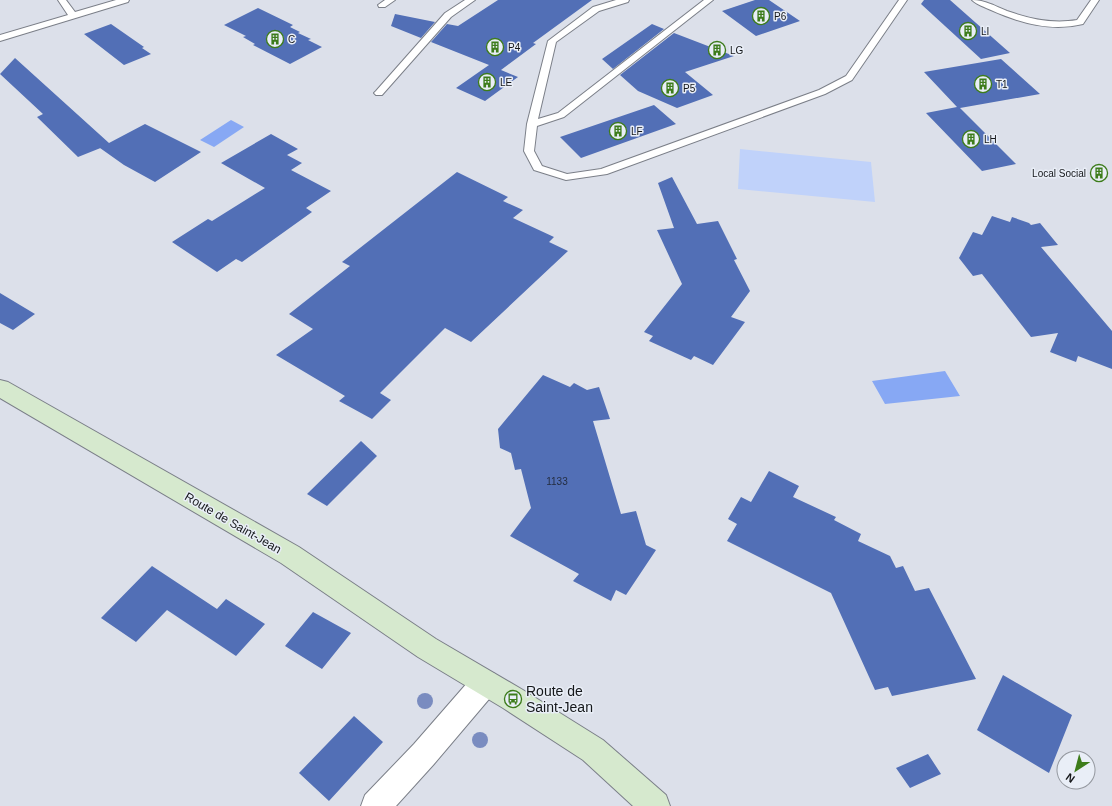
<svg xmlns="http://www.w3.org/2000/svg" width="1112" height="806" font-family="Arial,sans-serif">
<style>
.green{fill:#c0d2fa}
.water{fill:#87a8f4}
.building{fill:#526fb6}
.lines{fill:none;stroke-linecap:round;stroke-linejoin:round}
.lane-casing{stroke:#7b7f88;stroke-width:2}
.street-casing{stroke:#7b7f88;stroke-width:2}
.secondary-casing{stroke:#7b7f88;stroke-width:2}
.lane{fill:#fff;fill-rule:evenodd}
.street{fill:#fff;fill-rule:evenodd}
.secondary{fill:#d6e9ce;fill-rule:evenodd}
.tree{fill:#7a8cc0}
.labels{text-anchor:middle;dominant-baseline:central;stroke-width:3;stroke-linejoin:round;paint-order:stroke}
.far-poi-label{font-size:10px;fill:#15171a;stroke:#e9eef7;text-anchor:start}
.number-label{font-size:10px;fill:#242d41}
.street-label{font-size:12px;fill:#15171a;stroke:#e9eef7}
.near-poi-label{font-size:14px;fill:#15171a;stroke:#e9eef7;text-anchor:start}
</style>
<rect width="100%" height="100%" fill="#dce0ea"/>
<path class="green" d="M 740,149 L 871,162 L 875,202 L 738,189 Z"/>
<path class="water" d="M 231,120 L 244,127 L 214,147 L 200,140 Z
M 945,371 L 960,396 L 885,404 L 872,381 Z"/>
<path class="building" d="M 498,0 L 592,0 L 533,43 L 536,44 L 501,70 L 518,77 L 485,101 L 456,88 L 489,65 L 431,42 L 447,24 L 458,26 Z
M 755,0 L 769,0 L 800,21 L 756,36 L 722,11 Z
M 924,0 L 950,0 L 1010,53 L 981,59 L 921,4 Z
M 258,8 L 293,25 L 290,27 L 300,32 L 298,33 L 311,39 L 308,40 L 322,47 L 290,64 L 253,45 L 255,44 L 243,37 L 246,36 L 224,25 Z
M 395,14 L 435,22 L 421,38 L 391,26 Z
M 111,24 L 144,47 L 142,48 L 151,54 L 124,65 L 84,34 Z
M 652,24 L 664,29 L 613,69 L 602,59 Z
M 674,33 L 734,56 L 685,72 L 713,95 L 677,108 L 638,91 L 620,75 Z
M 15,58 L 109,143 L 145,124 L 201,152 L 155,182 L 124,165 L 100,148 L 103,147 L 78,157 L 37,117 L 43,114 L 0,74 Z
M 1001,59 L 1040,94 L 960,108 L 1016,164 L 982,171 L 926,113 L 957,107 L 924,72 Z
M 654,105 L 676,124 L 581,158 L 560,137 Z
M 271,134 L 298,149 L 287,155 L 302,163 L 291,170 L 331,191 L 306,208 L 312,212 L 242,262 L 236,259 L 217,272 L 172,242 L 208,219 L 212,221 L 265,188 L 221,163 Z
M 457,172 L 508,197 L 503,201 L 523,210 L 513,218 L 554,237 L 549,242 L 568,251 L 471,342 L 445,328 L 380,393 L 391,400 L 372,419 L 339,401 L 345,396 L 276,355 L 313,329 L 289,314 L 350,266 L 342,262 Z
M 672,177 L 697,224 L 718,221 L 737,259 L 734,260 L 750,291 L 731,317 L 745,322 L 713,365 L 694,356 L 691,360 L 649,341 L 653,336 L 644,332 L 682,284 L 657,230 L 674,228 L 658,183 Z
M 992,216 L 1010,222 L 1012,217 L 1029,223 L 1031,225 L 1040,223 L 1058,245 L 1041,247 L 1112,331 L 1112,369 L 1078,356 L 1076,362 L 1050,352 L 1058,333 L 1031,337 L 982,274 L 973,276 L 959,258 L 973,232 L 982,235 Z
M 0,293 L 35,314 L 13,330 L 0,323 Z
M 543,375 L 570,387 L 574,383 L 587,390 L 599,387 L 610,419 L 593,421 L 621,514 L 636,511 L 646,545 L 656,550 L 626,595 L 616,590 L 611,601 L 573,581 L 579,574 L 510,536 L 531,508 L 521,469 L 515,470 L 511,453 L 500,448 L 498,429 Z
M 361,441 L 377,456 L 327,506 L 307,494 Z
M 769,471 L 799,486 L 793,497 L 836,517 L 834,520 L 861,534 L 858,541 L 890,556 L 896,568 L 903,566 L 915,591 L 929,588 L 976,679 L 892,696 L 888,687 L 875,690 L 831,593 L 727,541 L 737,524 L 728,519 L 741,497 L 751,502 Z
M 152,566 L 217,609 L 226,599 L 265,624 L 236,656 L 167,610 L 136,642 L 101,618 Z
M 313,612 L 351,633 L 322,669 L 285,646 Z
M 1003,675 L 1072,715 L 1049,773 L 977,730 Z
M 354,716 L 383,742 L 329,801 L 299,773 Z
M 928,754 L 941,774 L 910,788 L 896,768 Z"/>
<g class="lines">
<g class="lane-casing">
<path id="lane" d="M 58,0 L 66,0 L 75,12 L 116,0 L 129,0 L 128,2 L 0,41 L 0,35 L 68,15 Z
M 385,0 L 395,0 L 385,7 L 379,7 L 378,5 Z
M 465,0 L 475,0 L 451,17 L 382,95 L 376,95 L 374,93 L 376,91 L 445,13 Z
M 616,0 L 629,0 L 628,2 L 599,11 L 556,42 L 538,119 L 558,113 L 704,0 L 713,0 L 564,117 L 537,126 L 534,151 L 542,166 L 567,174 L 601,169 L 819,90 L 846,76 L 899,0 L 907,0 L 852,80 L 825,94 L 607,174 L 566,180 L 534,170 L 524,151 L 527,124 L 548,41 L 593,7 Z
M 972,0 C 985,0 995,6 1007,11 C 1030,19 1052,24 1077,20 L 1091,0 L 1099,0 L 1083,24 C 1051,32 1020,23 991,10 C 985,7 977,5 972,0 Z"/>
</g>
<g class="street-casing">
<path id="street" d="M 485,670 L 495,674 L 499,683 L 495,692 L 434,764 L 396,806 L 361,806 L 365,795 L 414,744 L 475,674 Z"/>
</g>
<g class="secondary-casing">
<path id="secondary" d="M 0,380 L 8,382 L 299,547 L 436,639 L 523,690 L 603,740 L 666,795 L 670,806 L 633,806 L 583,760 L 503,708 L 418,657 L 281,563 L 0,398 Z"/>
</g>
<use href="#lane" class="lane"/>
<use href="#street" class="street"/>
<use href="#secondary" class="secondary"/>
</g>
<g class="tree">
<circle cx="425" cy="701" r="8"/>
<circle cx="480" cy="740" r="8"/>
</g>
<defs>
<g id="building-ring" transform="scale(0.9)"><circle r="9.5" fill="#e9eef7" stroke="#3d7c1b" stroke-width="1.5"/><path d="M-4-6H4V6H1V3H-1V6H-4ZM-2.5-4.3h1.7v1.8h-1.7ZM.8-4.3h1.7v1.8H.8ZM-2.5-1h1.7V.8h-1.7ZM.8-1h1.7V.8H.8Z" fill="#3d7c1b"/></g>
<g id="bus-ring" transform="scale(0.9)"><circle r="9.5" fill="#e9eef7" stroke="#3d7c1b" stroke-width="1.5"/><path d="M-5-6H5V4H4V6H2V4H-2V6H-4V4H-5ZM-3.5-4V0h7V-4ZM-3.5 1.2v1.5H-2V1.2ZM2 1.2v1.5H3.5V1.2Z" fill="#3d7c1b"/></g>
</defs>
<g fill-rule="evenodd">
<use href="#building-ring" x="761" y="16"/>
<use href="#building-ring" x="968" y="31"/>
<use href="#building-ring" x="275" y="39"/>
<use href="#building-ring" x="495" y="47"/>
<use href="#building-ring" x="717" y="50"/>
<use href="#building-ring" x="487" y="82"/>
<use href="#building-ring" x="983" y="84"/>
<use href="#building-ring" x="670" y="88"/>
<use href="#building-ring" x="618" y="131"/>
<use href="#building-ring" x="971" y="139"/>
<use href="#building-ring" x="1099" y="173"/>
<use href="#bus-ring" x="513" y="699"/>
</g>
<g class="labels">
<g class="far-poi-label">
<text x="774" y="16">P6</text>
<text x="981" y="31">LI</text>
<text x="288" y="39">C</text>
<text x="508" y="47">P4</text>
<text x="730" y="50">LG</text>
<text x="500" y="82">LE</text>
<text x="996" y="84">T1</text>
<text x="683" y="88">P5</text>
<text x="631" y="131">LF</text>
<text x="984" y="139">LH</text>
<text x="1086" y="173" text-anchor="end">Local Social</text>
</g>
<g class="number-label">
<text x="557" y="481">1133</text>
</g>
<g class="street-label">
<text transform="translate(233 523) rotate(30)">Route de Saint-Jean</text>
</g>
<g class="near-poi-label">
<text x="526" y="691">Route de<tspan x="526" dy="16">Saint-Jean</tspan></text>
</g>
</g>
<g transform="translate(1076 770) rotate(216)"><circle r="19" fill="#e9eef7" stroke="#94989f"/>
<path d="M0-3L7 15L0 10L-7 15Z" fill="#3d7c1b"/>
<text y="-6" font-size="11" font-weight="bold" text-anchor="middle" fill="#15171a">N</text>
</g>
</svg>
